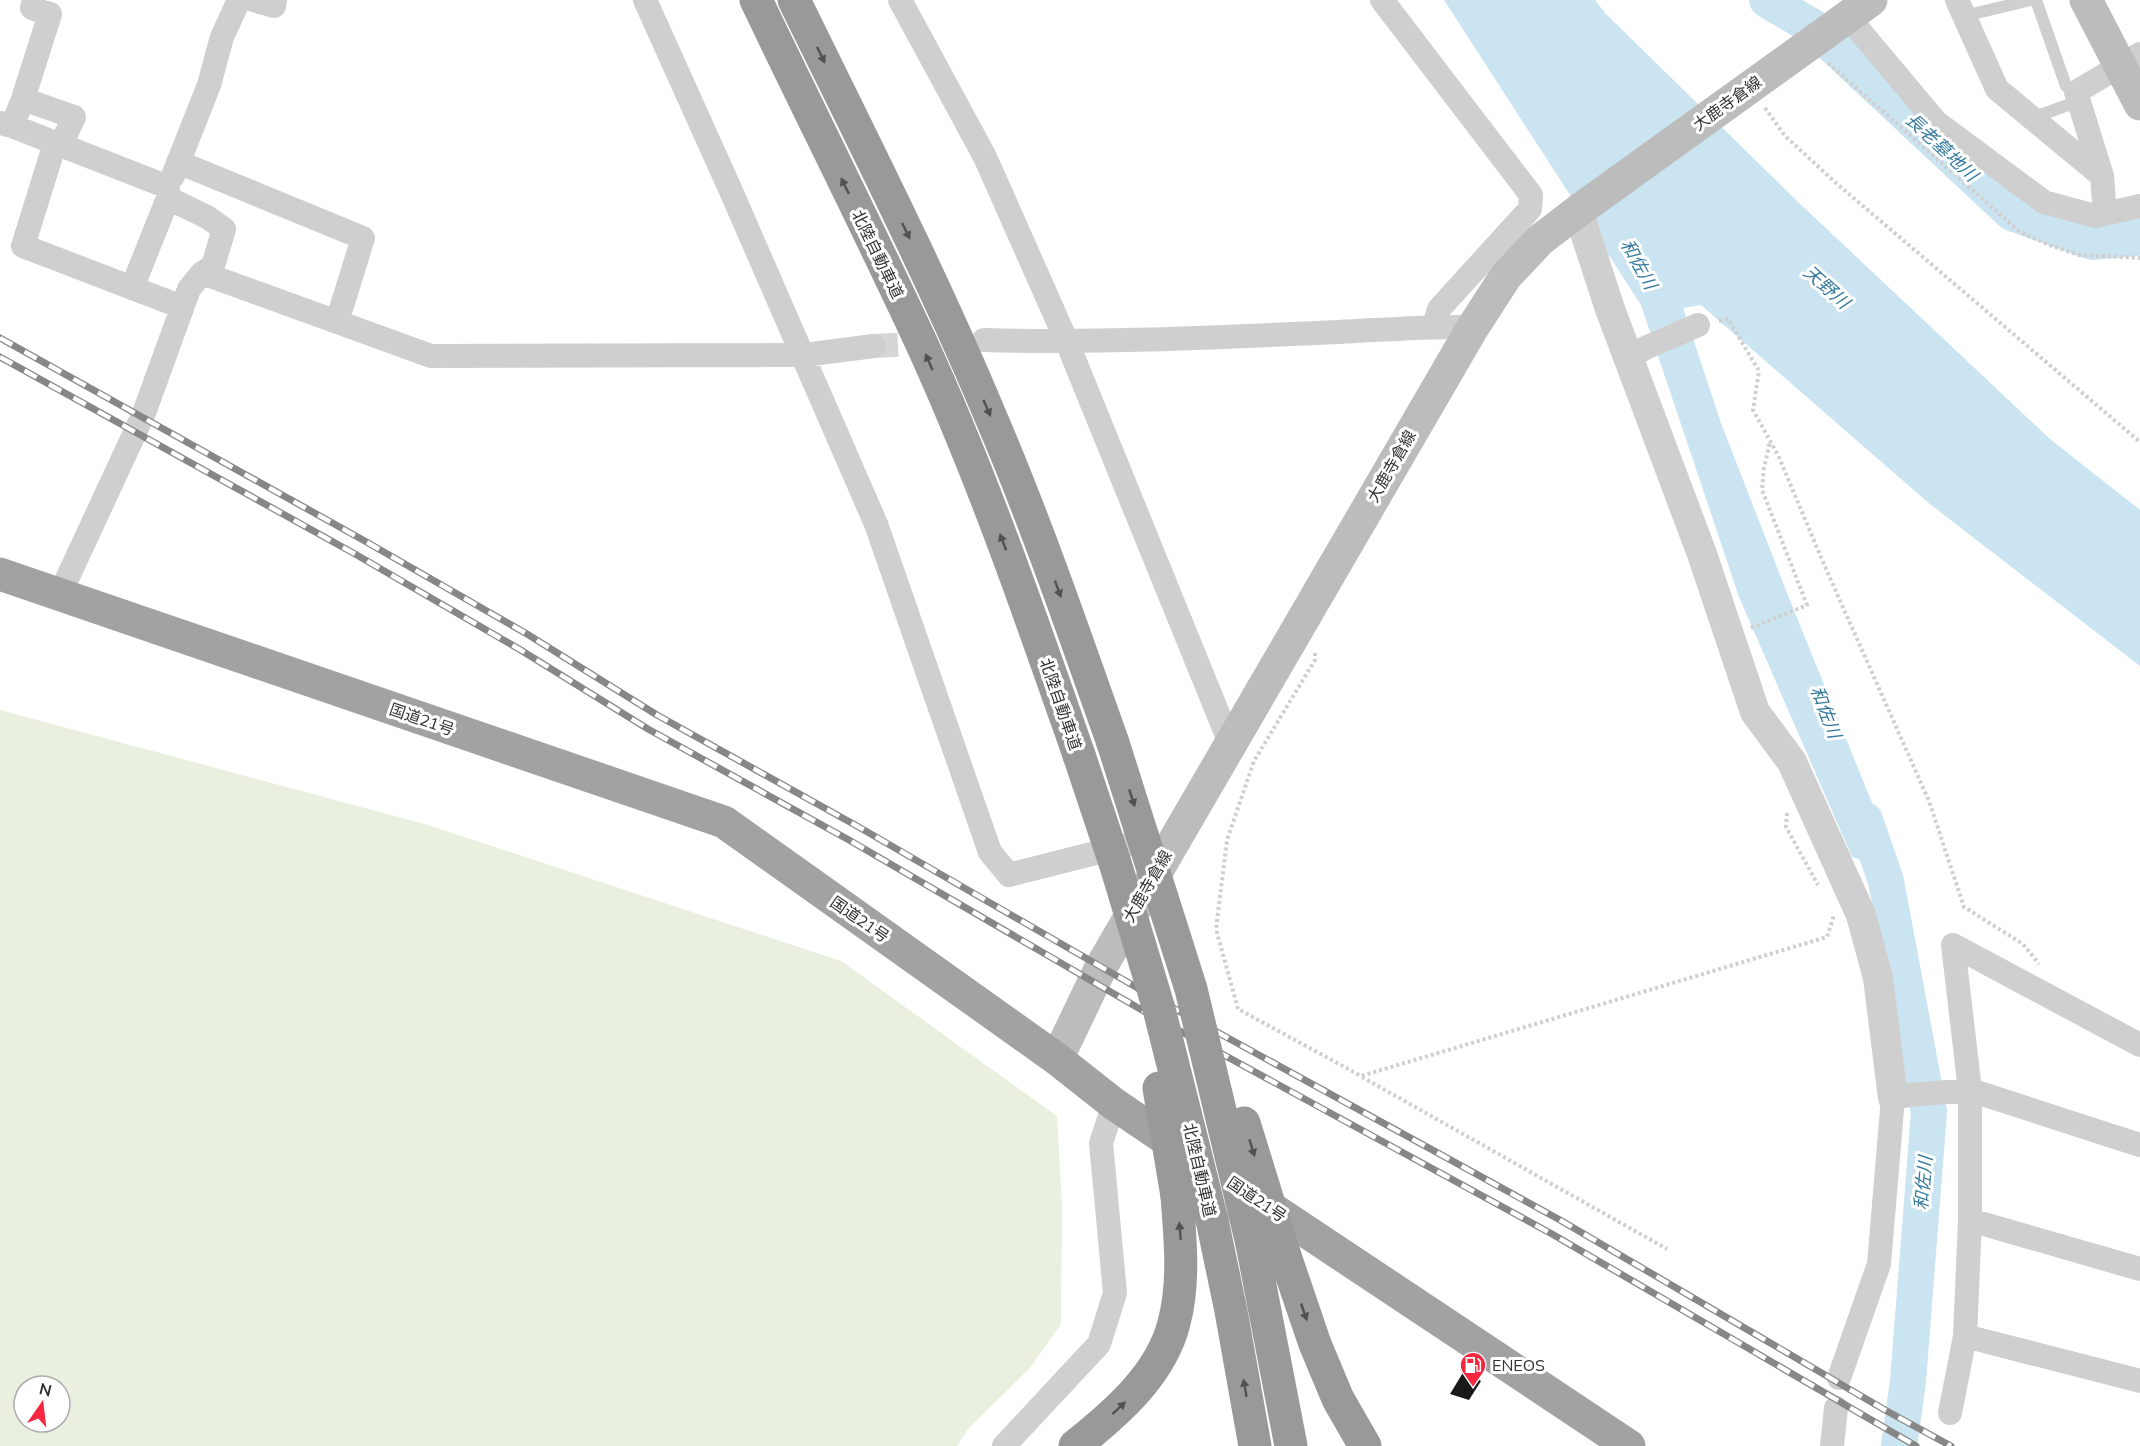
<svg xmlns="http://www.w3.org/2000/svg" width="2140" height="1446" font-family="Mulish,'Noto Sans JP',sans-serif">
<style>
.green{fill:#e9f0e0;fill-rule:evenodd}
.water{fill:#cbe4f1}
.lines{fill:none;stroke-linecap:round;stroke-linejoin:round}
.river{stroke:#cbe4f1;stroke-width:36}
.building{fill:#191919}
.minor-tunnel{stroke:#d6d6d6;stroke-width:24;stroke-dasharray:24 12;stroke-linecap:butt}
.path{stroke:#cfcfcf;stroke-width:4;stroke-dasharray:3 3;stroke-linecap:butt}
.service{stroke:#cfcfcf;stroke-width:12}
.minor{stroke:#cfcfcf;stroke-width:24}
.tertiary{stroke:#cfcfcf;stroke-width:30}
.secondary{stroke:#bcbcbc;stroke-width:33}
.trunk{stroke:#a2a2a2;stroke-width:33}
.motorway{stroke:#999;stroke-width:33}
.rail-casing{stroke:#878787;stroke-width:7}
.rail{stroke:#fff;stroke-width:4.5;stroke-dasharray:14;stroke-linecap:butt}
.motorway-bridge{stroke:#999;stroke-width:33}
.oneway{fill:#515151}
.labels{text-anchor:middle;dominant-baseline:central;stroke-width:6;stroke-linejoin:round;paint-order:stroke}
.street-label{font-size:16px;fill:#323232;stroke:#fff}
.poi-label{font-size:16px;fill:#323232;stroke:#fff;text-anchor:start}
.water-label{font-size:18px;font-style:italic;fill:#367b9e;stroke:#fff}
</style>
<rect width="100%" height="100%" fill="#fff"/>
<path class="green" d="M 0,710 L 428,825 L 841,961 L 1057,1116 L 1062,1206 L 1061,1324 L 1030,1368 L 968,1429 L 957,1446 L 0,1446 ZM 24,1386 L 60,1386 L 60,1422 L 24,1422 Z"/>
<path class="water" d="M 1444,0 L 1595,0 L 1606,14 L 1797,201 L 2050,439 L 2140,510 L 2140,666 L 1931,505 L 1701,305 L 1683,308 L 1721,423 L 1785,588 L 1900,872 L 1852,857 L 1739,597 L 1641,305 Z"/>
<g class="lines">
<path class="river" d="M 1767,0 L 1813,27 L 2012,213 L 2093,242 L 2135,238 L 2140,235
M 1865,820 L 1886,881 L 1929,1112 L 1908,1381 L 1899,1446"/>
</g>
<path class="building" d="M 1464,1371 L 1481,1381 L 1469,1400 L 1450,1394 Z"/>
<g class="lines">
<path class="minor-tunnel" d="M 874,346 L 935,343"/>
<path class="path" d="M 1828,63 L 2020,232 L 2049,245 L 2079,255 L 2140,258
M 1765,108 L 1785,136 L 1836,183 L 2140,442
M 1719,321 L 1728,319 L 1759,371 L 1753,410 L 1778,455 L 1826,569 L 1929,801 L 1964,907 L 2023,944 L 2039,964
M 1751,628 L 1807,605 L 1762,490 L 1764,468 L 1770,442
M 1315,653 L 1315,660 L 1254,761 L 1227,840 L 1216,929 L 1238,1009 L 1361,1076 L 1827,937 L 1834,915
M 1787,813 L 1786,827 L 1818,885
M 1362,1077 L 1667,1249"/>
<path class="service" d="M 2036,0 L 2066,86 L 2076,92
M 1964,16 L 2031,0
M 2032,118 L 2079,101"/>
<path class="minor" d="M 253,0 L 274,6 L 275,0
M 645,0 L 731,191 L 876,524 L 990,852 L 1009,875 L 1127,845
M 900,0 L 985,157 L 1067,342 L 1230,743
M 1382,0 L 1531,195 L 1530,209 L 1439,309 L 1434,326
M 1957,0 L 1997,89 L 2102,176 L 2105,214
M 1848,17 L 1936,122 L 2044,202 L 2095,216 L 2140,206
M 23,99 L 74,117 L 61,145
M 0,123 L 12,126 L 168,187 L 168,198 L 207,217 L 224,229 L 213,266 L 202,273 L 189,289 L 144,413 L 60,594
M 12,126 L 23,99 L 50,14 L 32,8 L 34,0
M 55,143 L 23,246 L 182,307
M 178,162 L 363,238 L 337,322
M 173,176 L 209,85 L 222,37 L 239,0
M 2102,176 L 2076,92 L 2140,54
M 202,273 L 431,356 L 804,355 L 874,346
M 132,288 L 168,198
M 984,340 C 1095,343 1206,338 1317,333 C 1369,331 1421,326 1473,327
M 1629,358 L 1645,348 L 1698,325
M 1953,945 L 2140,1045
M 1970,1220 L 2140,1269
M 1965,1336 L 2140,1381
M 1839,1378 L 1879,1264 L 1893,1098 L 1910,1095 L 1970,1090 L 2140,1145
M 1950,1413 L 1965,1336 L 1970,1220 L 1970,1090 L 1953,945
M 1004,1446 L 1099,1344 L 1115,1293 L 1101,1143 L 1114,1104
M 1832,1446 L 1836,1408"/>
<path class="tertiary" d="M 1578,211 L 1610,309 L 1702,554 L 1755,712 L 1792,762 L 1861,915 L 1878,978 L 1893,1098"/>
<path class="secondary" d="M 2086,0 L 2140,104
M 1057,1059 L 1101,967 L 1473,327 L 1506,276 L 1540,240 L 1578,211 L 1871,0"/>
<path class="trunk" d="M 0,574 L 724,822 L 1057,1059 L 1114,1104 L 1185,1152
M 1256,1198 L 1629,1446"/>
<path class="motorway" d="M 756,0 C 810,113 867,226 920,340 C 982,475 1030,615 1079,755
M 794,0 C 861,137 931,274 990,415 C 1036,522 1074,633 1113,743
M 1212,1220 L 1231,1311 L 1255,1446
M 1252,1244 L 1291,1446
M 1285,1256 L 1315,1344 L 1338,1399 L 1365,1446
M 1075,1446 C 1115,1414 1161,1375 1174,1323 C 1185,1281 1180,1238 1177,1196"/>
<g class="rail-casing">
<path id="rail" d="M 0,338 L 363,540 L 527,634 L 657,715 L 857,826 L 1155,998 L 1560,1220 L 1885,1410 L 1951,1446
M 0,357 L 355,554 L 519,649 L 648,729 L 849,840 L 1147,1013 L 1552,1234 L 1916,1446"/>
</g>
<use href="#rail" class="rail"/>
<path class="motorway-bridge" d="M 1113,743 L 1191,989 L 1252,1244
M 1079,755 L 1116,866 L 1159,1009 L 1212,1220
M 1159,1088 L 1177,1196
M 1244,1123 L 1285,1256"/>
</g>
<defs><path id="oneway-solid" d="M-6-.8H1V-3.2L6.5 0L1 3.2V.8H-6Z" transform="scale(1.5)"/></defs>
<g class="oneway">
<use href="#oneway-solid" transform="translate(821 55) rotate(64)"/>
<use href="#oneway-solid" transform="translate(845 186) rotate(-116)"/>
<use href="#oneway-solid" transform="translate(906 231) rotate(64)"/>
<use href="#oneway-solid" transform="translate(929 362) rotate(-113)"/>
<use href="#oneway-solid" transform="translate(987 408) rotate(66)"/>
<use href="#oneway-solid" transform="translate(1003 542) rotate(-111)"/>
<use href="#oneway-solid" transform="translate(1058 589) rotate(70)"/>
<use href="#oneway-solid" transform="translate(1132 798) rotate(72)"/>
<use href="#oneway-solid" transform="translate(1252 1148) rotate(73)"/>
<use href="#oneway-solid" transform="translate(1180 1231) rotate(-95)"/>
<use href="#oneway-solid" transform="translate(1304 1312) rotate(71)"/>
<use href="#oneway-solid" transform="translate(1245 1388) rotate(-100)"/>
<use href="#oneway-solid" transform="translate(1119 1408) rotate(-43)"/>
</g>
<defs>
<g id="fuel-pin" transform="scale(1.35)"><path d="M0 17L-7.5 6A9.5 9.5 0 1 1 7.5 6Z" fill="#f72740" stroke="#fff"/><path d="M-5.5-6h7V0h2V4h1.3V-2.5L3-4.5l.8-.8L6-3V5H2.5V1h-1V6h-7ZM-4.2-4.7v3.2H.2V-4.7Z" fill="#fff"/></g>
</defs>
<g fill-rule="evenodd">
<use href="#fuel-pin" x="1473" y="1365"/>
</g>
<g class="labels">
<g class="street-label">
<text transform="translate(1727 103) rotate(-36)">大鹿寺倉線</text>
<text transform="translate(878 254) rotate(64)">北陸自動車道</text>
<text transform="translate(1391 466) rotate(-60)">大鹿寺倉線</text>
<text transform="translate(1061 704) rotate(71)">北陸自動車道</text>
<text transform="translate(422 719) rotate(19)">国道21号</text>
<text transform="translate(1147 886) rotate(-60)">大鹿寺倉線</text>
<text transform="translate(860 919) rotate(35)">国道21号</text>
<text transform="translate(1200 1170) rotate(77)">北陸自動車道</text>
<text transform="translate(1257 1199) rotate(34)">国道21号</text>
</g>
<g class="poi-label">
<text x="1492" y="1365">ENEOS</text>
</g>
<g class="water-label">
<text transform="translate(1942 147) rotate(43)">長老墓地川</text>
<text transform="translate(1639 264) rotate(61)">和佐川</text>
<text transform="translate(1827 287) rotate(42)">天野川</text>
<text transform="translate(1826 712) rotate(69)">和佐川</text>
<text transform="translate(1923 1183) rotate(-85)">和佐川</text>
</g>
</g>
<g transform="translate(42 1404) rotate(14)"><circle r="28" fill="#ffffff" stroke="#adadad" stroke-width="1.5"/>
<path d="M0-4.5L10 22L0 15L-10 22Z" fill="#f72740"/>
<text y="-9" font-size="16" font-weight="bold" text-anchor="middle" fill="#323232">N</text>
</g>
</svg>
